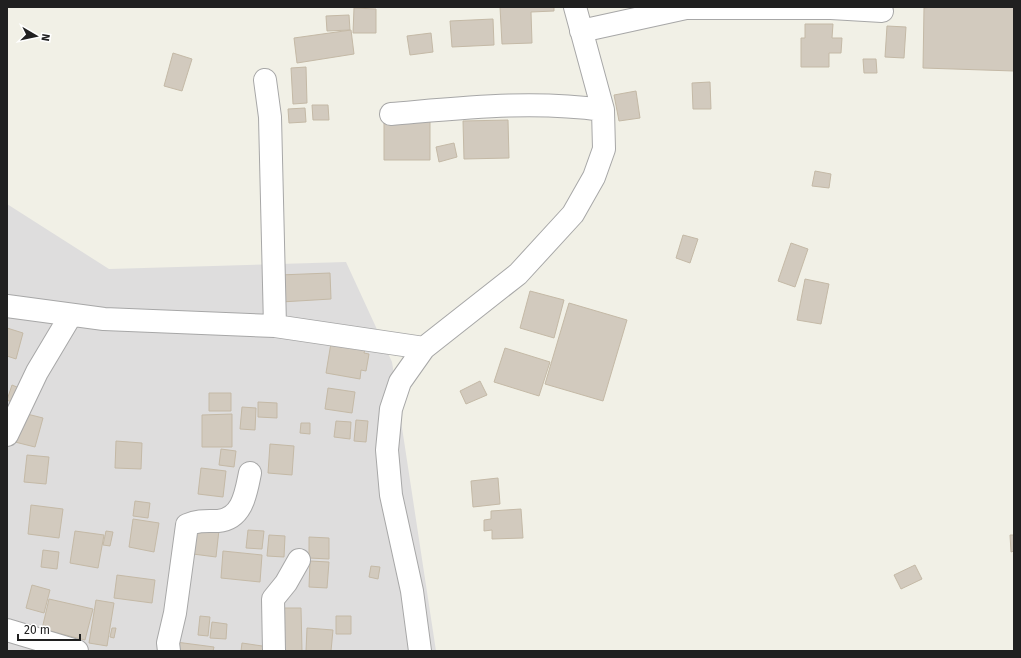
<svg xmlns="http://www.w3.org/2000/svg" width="1021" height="658" font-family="'Fira Sans',sans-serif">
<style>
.residential{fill:#dedddd}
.building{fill:#d2cabe;stroke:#c4b9a6}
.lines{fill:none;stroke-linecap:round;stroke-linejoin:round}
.street-casing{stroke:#a7a7a7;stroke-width:24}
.street{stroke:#fff;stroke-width:22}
</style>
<rect width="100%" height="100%" fill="#f1f0e6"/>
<path class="residential" d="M 7,204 L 109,269 L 346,262 L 392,362 L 436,651 L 7,651 Z"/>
<path class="building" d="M 500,7 L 554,7 L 554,11 L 531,12 L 532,43 L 502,44 Z
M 932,7 L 1014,7 L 1014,71 L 923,68 L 924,8 Z
M 354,8 L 376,9 L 376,33 L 353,33 Z
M 349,15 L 350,30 L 327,31 L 326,16 Z
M 493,19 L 494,45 L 452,47 L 450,21 Z
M 805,24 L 833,24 L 832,38 L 842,38 L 841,53 L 829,53 L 829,67 L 801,67 L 801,38 L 805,38 Z
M 887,26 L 906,27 L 904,58 L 885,57 Z
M 351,30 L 354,54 L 297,63 L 294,38 Z
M 431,33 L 433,52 L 410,55 L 407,36 Z
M 173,53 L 192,59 L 182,91 L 164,86 Z
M 863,59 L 876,59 L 877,73 L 864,73 Z
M 306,67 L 307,103 L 293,104 L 291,68 Z
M 710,82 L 711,109 L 693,109 L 692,83 Z
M 636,91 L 640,118 L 619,121 L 614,95 Z
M 312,105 L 328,105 L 329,120 L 313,120 Z
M 305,108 L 306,122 L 289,123 L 288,109 Z
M 430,117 L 430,160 L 384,160 L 384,118 Z
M 508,120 L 509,158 L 464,159 L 463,121 Z
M 454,143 L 457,157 L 439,162 L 436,147 Z
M 815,171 L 831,174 L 829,188 L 812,186 Z
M 683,235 L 698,239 L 690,263 L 676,258 Z
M 791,243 L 808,249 L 795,287 L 778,281 Z
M 330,273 L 331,299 L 281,302 L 279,275 Z
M 805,279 L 829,284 L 821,324 L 797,320 Z
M 530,291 L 564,300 L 554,338 L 520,328 Z
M 569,303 L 627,320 L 603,401 L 545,384 Z
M 7,328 L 23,333 L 16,359 L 7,356 Z
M 331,343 L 365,349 L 364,353 L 369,354 L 366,371 L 361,370 L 360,379 L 326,373 Z
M 505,348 L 550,362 L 539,396 L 494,382 Z
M 480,381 L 487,395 L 466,404 L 460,391 Z
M 12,385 L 24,390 L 18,405 L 7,400 Z
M 328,388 L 355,392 L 352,413 L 325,409 Z
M 209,393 L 231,393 L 231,411 L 209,411 Z
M 258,402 L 277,403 L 277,418 L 258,417 Z
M 242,407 L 256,408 L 255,430 L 240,429 Z
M 23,413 L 43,418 L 35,447 L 15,442 Z
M 232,414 L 232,447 L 202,447 L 202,415 Z
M 356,420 L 368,421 L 366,442 L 354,441 Z
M 336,421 L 351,422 L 350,439 L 334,437 Z
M 301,423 L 310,423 L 310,434 L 300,433 Z
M 116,441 L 142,443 L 141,469 L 115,468 Z
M 270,444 L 294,446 L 292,475 L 268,473 Z
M 221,449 L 236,451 L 234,467 L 219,465 Z
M 27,455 L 49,457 L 46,484 L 24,482 Z
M 201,468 L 226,471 L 223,497 L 198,494 Z
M 498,478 L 500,504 L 473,507 L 471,481 Z
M 135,501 L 150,503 L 148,518 L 133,516 Z
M 31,505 L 63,509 L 59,538 L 28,534 Z
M 521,509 L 523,538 L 492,539 L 492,530 L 484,531 L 484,520 L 491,519 L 491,511 Z
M 133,519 L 159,523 L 154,552 L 129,547 Z
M 196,527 L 219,530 L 216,557 L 193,554 Z
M 248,530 L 264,531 L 262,549 L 246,548 Z
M 75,531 L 104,535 L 98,568 L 70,563 Z
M 106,531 L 113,532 L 110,546 L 103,545 Z
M 269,535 L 285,536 L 284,557 L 267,556 Z
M 1010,535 L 1014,535 L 1014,551 L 1011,552 Z
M 309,537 L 329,538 L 329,559 L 309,558 Z
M 43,550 L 59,552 L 57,569 L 41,567 Z
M 223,551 L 262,555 L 260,582 L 221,578 Z
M 310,561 L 329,562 L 327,588 L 309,587 Z
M 915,565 L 922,579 L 901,589 L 894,575 Z
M 371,566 L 380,567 L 378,579 L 369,577 Z
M 117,575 L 155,580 L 152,603 L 114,598 Z
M 32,585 L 50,590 L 44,613 L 26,608 Z
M 49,599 L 93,609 L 85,640 L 42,629 Z
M 96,600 L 114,603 L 107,646 L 89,643 Z
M 283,608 L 301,608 L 302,651 L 284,651 Z
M 200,616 L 210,617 L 208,636 L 198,635 Z
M 336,616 L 351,616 L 351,634 L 336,634 Z
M 212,622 L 227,624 L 226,639 L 210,638 Z
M 112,628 L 116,628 L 114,638 L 110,637 Z
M 307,628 L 333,630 L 331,651 L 306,651 Z
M 176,642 L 214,647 L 213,651 L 175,651 Z
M 242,643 L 269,647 L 269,651 L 241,651 Z"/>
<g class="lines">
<g class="street-casing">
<path id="street" d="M 581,31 L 686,8 L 831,8 L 882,11
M 265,80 L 270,117 L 275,326
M 391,114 C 463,108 531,100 603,110
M 7,306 L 104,319 L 275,326 L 424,348
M 7,435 L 37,372 L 71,315
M 7,630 L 77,651
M 169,651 L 168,643 L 175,613 L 187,525 C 199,520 205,521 218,521 C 243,519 246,492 250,473
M 274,651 L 273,599 L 286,583 L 299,560
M 420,651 L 412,591 L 391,495 L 387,450 L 391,409 L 400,382 L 424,348 L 518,274 L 573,214 L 594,177 L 604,149 L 603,110 L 575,7"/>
</g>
<use href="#street" class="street"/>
</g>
<rect width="1021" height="658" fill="none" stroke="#202020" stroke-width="16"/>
<g transform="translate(36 36) rotate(99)" stroke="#ffffff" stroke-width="3" paint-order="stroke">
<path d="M0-3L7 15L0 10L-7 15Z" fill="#202020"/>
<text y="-6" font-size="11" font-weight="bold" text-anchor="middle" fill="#202020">N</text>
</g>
<path d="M18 634v6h62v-6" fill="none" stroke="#202020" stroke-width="2"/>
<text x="24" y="634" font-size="12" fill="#202020" stroke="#ffffff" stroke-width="3" paint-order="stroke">20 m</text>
</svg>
